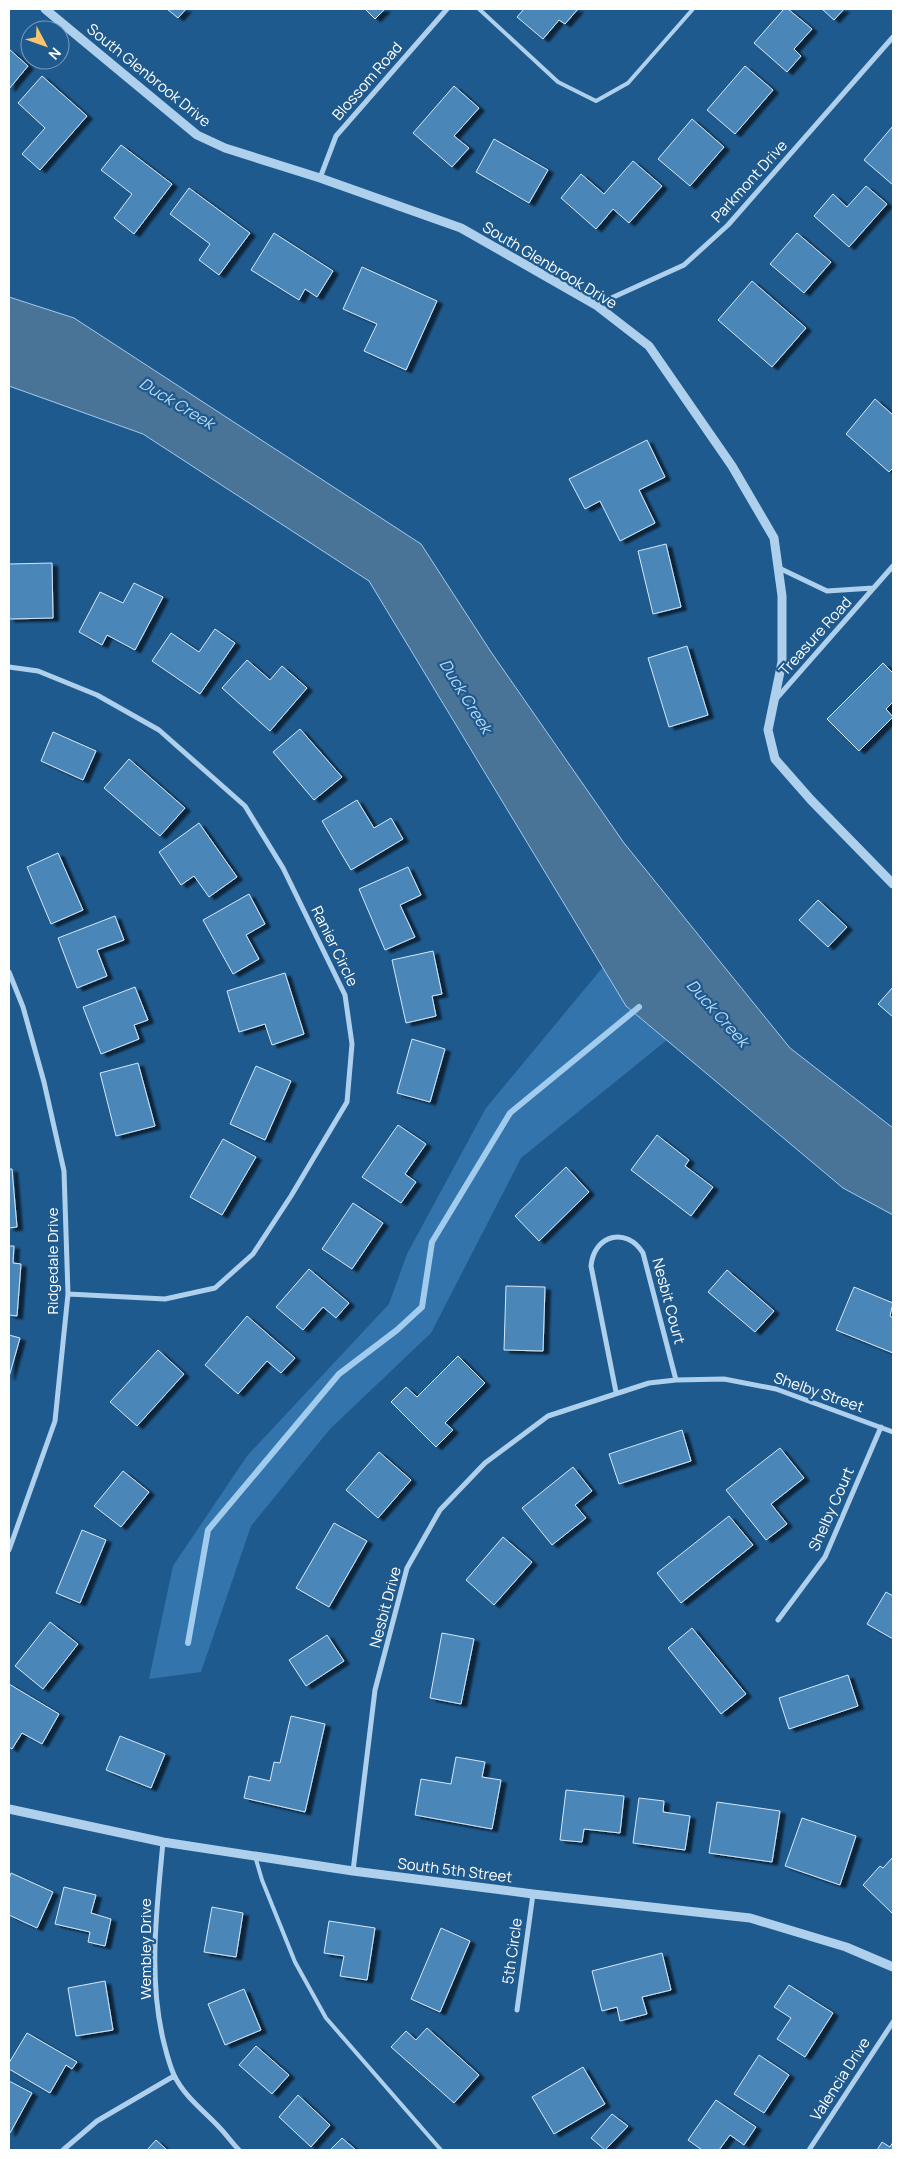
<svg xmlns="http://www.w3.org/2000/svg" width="902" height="2159" font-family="Manrope,sans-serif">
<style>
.green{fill:#3374ac}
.water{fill:#4a7398;stroke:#a1ccee}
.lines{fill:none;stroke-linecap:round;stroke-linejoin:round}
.stream{stroke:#a1ccee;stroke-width:6}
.building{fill:#4c86b8;stroke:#d3e8f9;filter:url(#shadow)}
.service{stroke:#aed0ed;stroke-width:4}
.minor{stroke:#aed0ed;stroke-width:5}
.tertiary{stroke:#aed0ed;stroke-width:9}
.labels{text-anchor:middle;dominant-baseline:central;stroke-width:4.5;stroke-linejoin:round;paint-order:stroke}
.street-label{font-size:15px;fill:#fff;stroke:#1f5a8e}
.water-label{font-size:16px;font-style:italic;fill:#bad9f4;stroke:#1f5a8e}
</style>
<defs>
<filter id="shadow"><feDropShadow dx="5.5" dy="3" stdDeviation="1" flood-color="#0009"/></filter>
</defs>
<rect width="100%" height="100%" fill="#1f5a8e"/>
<path class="green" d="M 603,967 L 626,1006 L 667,1040 L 521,1158 L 431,1333 L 330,1429 L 251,1526 L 201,1672 L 149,1679 L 173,1566 L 247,1456 L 389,1304 L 407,1254 L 486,1108 Z"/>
<path class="water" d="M 9,297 L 74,318 L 421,544 L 491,652 L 624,843 L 790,1048 L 893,1128 L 893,1215 L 843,1188 L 626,1006 L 369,581 L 143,434 L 9,386 Z"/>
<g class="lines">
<path class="stream" d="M 188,1643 L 208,1530 L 339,1374 L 397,1330 L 422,1307 L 432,1242 L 510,1113 L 639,1007"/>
</g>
<path class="building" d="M 167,9 L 186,9 L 178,18 Z
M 365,9 L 385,9 L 375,19 Z
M 524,9 L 578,9 L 565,24 L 559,20 L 543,39 L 517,17 Z
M 784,9 L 788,9 L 812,29 L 794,49 L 801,56 L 787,72 L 754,43 Z
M 822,9 L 844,9 L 834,20 Z
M 9,49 L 28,66 L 9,89 Z
M 745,66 L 773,90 L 735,134 L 707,110 Z
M 42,76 L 87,116 L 40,170 L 22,154 L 45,128 L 18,103 Z
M 454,86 L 479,108 L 454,136 L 469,148 L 452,167 L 413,133 Z
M 692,119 L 724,147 L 690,186 L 658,159 Z
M 893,126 L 893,185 L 864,160 Z
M 494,139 L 548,170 L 529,203 L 476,172 Z
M 121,145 L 172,184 L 134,234 L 114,218 L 132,194 L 101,170 Z
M 633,161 L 662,186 L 629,223 L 613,209 L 596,229 L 561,198 L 581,174 L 604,194 Z
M 866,186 L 887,204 L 849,247 L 814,216 L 833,194 L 847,207 Z
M 189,188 L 250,233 L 219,275 L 199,260 L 210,244 L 170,214 Z
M 274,233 L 333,271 L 317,297 L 305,289 L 299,300 L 251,270 Z
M 797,233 L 831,262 L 804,293 L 770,264 Z
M 362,267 L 437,301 L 406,370 L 364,351 L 377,324 L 343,309 Z
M 752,281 L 806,328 L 772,367 L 718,320 Z
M 875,399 L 893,415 L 893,468 L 889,472 L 846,434 Z
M 647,440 L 665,477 L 639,490 L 655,523 L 620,541 L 600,501 L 585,509 L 569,479 Z
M 666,544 L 681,607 L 653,614 L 638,551 Z
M 52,563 L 53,618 L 9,619 L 9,564 Z
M 134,583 L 163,597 L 135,650 L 107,635 L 102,645 L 79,632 L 100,592 L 123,603 Z
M 215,629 L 235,643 L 200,694 L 152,661 L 171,633 L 199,652 Z
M 687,646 L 708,715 L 669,727 L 648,658 Z
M 247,660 L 270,680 L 282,666 L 307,688 L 270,731 L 222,688 Z
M 883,663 L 893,673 L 893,702 L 886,709 L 893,717 L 859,751 L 827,719 Z
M 300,729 L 342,777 L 314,800 L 273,752 Z
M 53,732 L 96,751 L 83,780 L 41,761 Z
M 129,759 L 185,808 L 160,836 L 104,788 Z
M 357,800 L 374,828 L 391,818 L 403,839 L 351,870 L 322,821 Z
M 199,823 L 237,877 L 209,897 L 194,876 L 181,885 L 159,852 Z
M 58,853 L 83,910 L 51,924 L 27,867 Z
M 408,867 L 421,895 L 400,905 L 415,937 L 385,950 L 359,889 Z
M 249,894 L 265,924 L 246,935 L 259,959 L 233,974 L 203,920 Z
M 818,900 L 847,927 L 828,947 L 799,920 Z
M 115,916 L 124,940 L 97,950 L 107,976 L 77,988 L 58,938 Z
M 433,951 L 442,994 L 432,996 L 436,1016 L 406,1023 L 392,960 Z
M 285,973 L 304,1034 L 272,1045 L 265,1024 L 239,1032 L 227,991 Z
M 135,987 L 148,1020 L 134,1025 L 139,1039 L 101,1054 L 83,1007 Z
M 893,987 L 893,1017 L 878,1004 Z
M 412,1039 L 445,1049 L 430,1102 L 397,1093 Z
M 138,1063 L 155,1126 L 116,1136 L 100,1073 Z
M 256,1066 L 291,1081 L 265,1140 L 230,1124 Z
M 398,1125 L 426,1144 L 405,1174 L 416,1182 L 401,1203 L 362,1177 Z
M 657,1135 L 689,1160 L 685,1166 L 713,1187 L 691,1216 L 631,1170 Z
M 223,1139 L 256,1157 L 222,1215 L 190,1197 Z
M 566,1167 L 589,1192 L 539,1241 L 515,1216 Z
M 9,1169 L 12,1169 L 17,1227 L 9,1228 Z
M 353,1203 L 383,1223 L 352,1269 L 322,1249 Z
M 9,1246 L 14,1246 L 13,1263 L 21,1264 L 17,1316 L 9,1315 Z
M 309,1269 L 349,1303 L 336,1318 L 323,1307 L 303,1330 L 276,1307 Z
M 727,1270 L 774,1311 L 755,1332 L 708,1292 Z
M 506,1286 L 545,1287 L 543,1351 L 504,1350 Z
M 854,1287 L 893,1303 L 890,1316 L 893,1318 L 893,1353 L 836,1330 Z
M 247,1316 L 295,1358 L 281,1373 L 267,1361 L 238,1394 L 205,1365 Z
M 9,1335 L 20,1338 L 9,1377 Z
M 158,1350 L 184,1374 L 137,1426 L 110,1402 Z
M 458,1356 L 485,1383 L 445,1423 L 453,1430 L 436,1447 L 391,1402 L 406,1387 L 417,1397 Z
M 682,1430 L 691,1461 L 619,1484 L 609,1454 Z
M 780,1448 L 804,1478 L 771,1504 L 787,1524 L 766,1540 L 726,1490 Z
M 379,1452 L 411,1480 L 378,1518 L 346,1490 Z
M 573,1467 L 592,1491 L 575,1505 L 586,1518 L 552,1545 L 522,1508 Z
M 123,1471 L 149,1492 L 121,1527 L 94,1506 Z
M 729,1516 L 753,1545 L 681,1603 L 657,1573 Z
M 334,1523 L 367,1541 L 329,1607 L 296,1588 Z
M 82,1530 L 106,1540 L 80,1603 L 56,1593 Z
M 503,1537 L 532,1562 L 494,1605 L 466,1580 Z
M 886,1592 L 893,1596 L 893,1639 L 867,1624 Z
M 50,1622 L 78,1644 L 43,1689 L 15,1666 Z
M 692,1628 L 746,1694 L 721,1714 L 668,1648 Z
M 442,1633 L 474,1639 L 461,1704 L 430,1698 Z
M 327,1635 L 344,1661 L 306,1686 L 289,1660 Z
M 848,1675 L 858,1706 L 789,1729 L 779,1698 Z
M 9,1684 L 59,1714 L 42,1744 L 22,1733 L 12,1749 L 9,1747 Z
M 291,1716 L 325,1724 L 305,1812 L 244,1798 L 249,1776 L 270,1781 L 274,1762 L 280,1763 Z
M 120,1736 L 165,1754 L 151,1788 L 106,1770 Z
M 456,1757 L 485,1762 L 482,1777 L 501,1780 L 492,1829 L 415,1815 L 421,1779 L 451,1784 Z
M 566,1790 L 624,1796 L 620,1833 L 584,1829 L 582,1842 L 560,1840 Z
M 639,1798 L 664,1801 L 663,1812 L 690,1816 L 685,1850 L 633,1843 Z
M 717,1802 L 780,1811 L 772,1862 L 709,1853 Z
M 802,1818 L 856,1836 L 840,1885 L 785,1866 Z
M 893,1857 L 893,1914 L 863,1885 L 880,1866 L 883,1868 Z
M 11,1873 L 53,1892 L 37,1928 L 9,1915 L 9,1879 Z
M 64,1887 L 96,1895 L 91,1913 L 111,1919 L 105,1946 L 88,1942 L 90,1932 L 55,1924 Z
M 212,1907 L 243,1913 L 236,1957 L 204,1952 Z
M 329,1921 L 375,1928 L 367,1980 L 340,1976 L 344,1956 L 324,1953 Z
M 441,1928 L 470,1941 L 440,2012 L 411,1999 Z
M 662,1953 L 671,1990 L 642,1997 L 647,2014 L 620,2021 L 617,2007 L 602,2011 L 592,1971 Z
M 105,1981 L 113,2030 L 76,2036 L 68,1988 Z
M 789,1985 L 833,2013 L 805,2057 L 777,2039 L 791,2018 L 774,2007 Z
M 244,1989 L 261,2030 L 225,2045 L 208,2004 Z
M 427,2028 L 479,2075 L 454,2103 L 391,2047 L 406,2031 L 416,2040 Z
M 27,2033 L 77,2062 L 72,2069 L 66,2065 L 50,2093 L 9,2069 L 9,2063 Z
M 256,2046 L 289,2075 L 272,2094 L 239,2065 Z
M 759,2055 L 789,2075 L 764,2113 L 734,2094 Z
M 583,2067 L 605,2104 L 554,2134 L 532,2097 Z
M 9,2081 L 32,2093 L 10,2133 L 9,2133 Z
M 298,2095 L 330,2125 L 311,2147 L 279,2117 Z
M 716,2100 L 756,2127 L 744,2145 L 730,2135 L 719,2150 L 702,2150 L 688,2140 Z
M 612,2114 L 628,2126 L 605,2150 L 591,2138 Z
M 342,2138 L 356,2150 L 330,2150 Z
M 156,2140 L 167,2150 L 147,2150 Z
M 882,2142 L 890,2147 L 893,2142 L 893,2150 L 877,2150 Z"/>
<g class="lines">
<path class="service" d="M 479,9 L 558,82 L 596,101 L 628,83 L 693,9
M 255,1856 L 262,1880 L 295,1962 L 326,2018 L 441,2150"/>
<path class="minor" d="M 320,178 L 336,136 L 447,9
M 596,305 L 684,265 L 728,225 L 893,37
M 779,568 L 827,591 L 873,588
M 9,667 L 38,671 L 97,695 L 159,730 L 245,806 L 283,868 L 345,995 L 352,1044 L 347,1102 L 291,1196 L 253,1254 L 215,1288 L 165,1299 L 68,1294
M 776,699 L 893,566
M 9,972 L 23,1007 L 44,1082 L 64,1171 L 68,1294 L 55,1421 L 9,1550
M 616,1392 L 591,1266 C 594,1235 626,1226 643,1253 L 676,1380
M 778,1620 L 825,1557 L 881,1427
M 163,1842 C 157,1908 148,1974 163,2039 C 166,2051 169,2064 174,2075 C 184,2096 203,2110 219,2127 C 226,2134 232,2143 239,2150
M 353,1871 L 375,1690 L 407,1568 L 440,1510 L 485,1463 L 548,1416 L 649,1383 L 676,1380 L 724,1379 L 776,1389 L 893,1432
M 517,2010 L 533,1894
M 63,2150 L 97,2121 L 174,2076
M 809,2150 L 893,2022"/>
<path class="tertiary" d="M 45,9 L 197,135 L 225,148 L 320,178 L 461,228 L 596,305 L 649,346 L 732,466 L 774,538 L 782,596 L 782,662 L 768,730 L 775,759 L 811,800 L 893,884
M 9,1809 L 163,1842 L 353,1871 L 533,1894 L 750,1918 L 846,1947 L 893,1967"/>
</g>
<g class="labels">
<g class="street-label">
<text transform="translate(149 75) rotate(39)">South Glenbrook Drive</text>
<text transform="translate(367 81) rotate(-49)">Blossom Road</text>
<text transform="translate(749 181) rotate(-48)">Parkmont Drive</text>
<text transform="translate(550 265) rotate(31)">South Glenbrook Drive</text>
<text transform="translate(815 636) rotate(-48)">Treasure Road</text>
<text transform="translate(335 946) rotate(64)">Ranier Circle</text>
<text transform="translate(52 1261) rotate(-90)">Ridgedale Drive</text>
<text transform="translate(669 1301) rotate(75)">Nesbit Court</text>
<text transform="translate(819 1392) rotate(19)">Shelby Street</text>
<text transform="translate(831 1509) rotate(-66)">Shelby Court</text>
<text transform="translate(385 1607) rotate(-75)">Nesbit Drive</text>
<text transform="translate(455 1870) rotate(7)">South 5th Street</text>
<text transform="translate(145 1949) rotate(-90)">Wembley Drive</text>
<text transform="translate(512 1951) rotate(-82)">5th Circle</text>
<text transform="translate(840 2079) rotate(-57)">Valencia Drive</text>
</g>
<g class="water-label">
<text transform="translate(177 403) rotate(31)">Duck Creek</text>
<text transform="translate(466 696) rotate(58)">Duck Creek</text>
<text transform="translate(718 1013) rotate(48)">Duck Creek</text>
</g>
</g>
<rect width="902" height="2159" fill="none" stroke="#ffffff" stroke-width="20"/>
<g transform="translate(45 45) rotate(131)"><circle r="24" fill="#1f5a8e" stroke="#799cbb"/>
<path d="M0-4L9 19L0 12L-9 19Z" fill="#fbc56e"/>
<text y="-8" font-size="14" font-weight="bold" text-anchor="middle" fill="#ffffff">N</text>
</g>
</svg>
